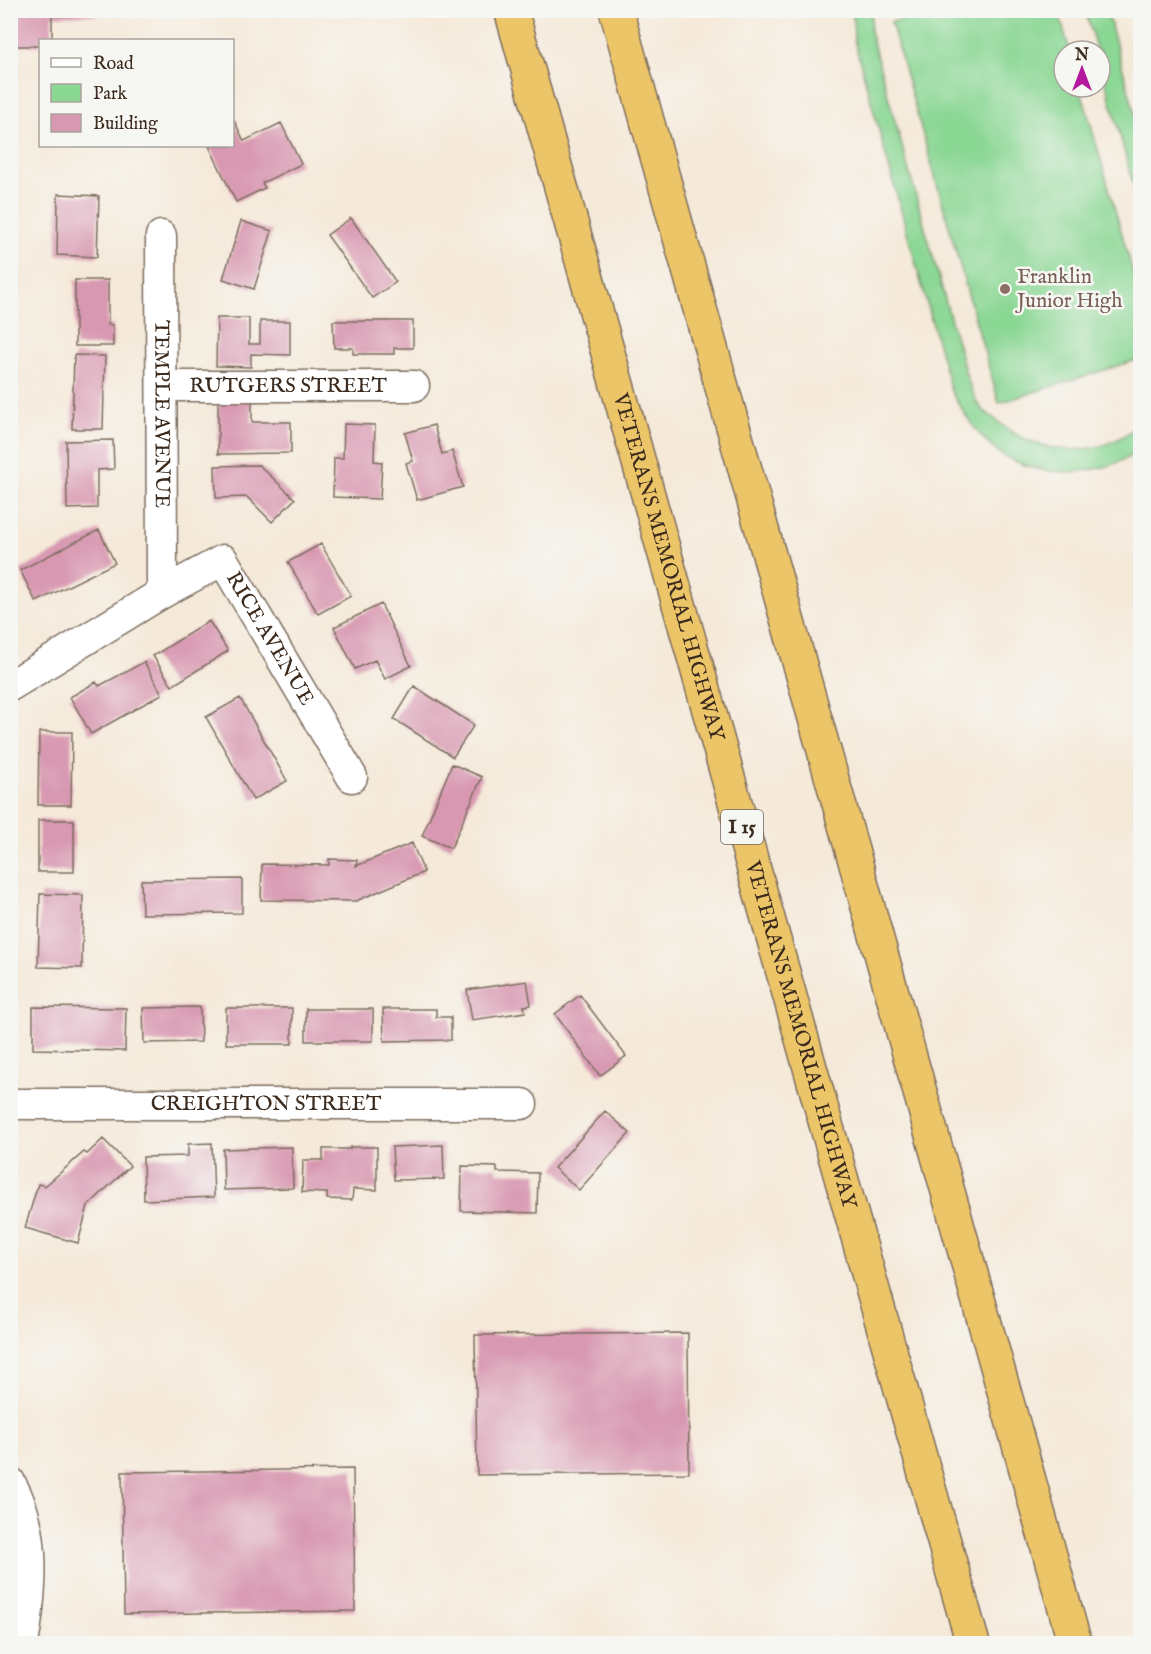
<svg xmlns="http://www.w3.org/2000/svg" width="1151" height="1654" font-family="'IM FELL English',serif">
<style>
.green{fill:#8bd794;stroke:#638059;stroke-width:1.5}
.building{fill:#d898b1}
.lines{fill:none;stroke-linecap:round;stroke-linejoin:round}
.minor-casing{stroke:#7c6d5f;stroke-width:33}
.highway-casing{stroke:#7c6d5f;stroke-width:36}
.minor{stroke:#fff;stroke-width:30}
.highway{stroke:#edc569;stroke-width:33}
.education-dot{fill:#8d6e63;stroke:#f6f6f2;stroke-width:2}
.labels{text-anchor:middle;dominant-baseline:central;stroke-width:5;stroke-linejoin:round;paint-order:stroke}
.shield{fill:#f6f6f2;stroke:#73675e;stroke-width:1.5}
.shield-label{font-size:20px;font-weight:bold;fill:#3b2a1e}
.education-label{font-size:21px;fill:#785e54;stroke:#f6f6f2;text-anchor:start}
.street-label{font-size:21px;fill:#3b2a1e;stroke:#f6f6f2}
</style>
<rect width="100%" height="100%" fill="#f6f6f2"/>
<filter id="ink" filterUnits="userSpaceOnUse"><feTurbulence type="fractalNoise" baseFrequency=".0167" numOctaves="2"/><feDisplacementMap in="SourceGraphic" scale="12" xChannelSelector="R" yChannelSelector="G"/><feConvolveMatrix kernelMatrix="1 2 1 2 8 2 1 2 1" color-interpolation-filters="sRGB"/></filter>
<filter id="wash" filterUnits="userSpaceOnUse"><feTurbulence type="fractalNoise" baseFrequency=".008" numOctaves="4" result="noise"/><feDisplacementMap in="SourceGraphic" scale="24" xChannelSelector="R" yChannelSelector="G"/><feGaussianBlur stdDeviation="1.35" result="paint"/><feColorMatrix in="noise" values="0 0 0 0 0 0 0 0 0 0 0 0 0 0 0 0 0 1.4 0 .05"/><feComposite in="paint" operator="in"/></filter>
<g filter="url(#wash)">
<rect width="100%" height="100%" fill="#f5e9d9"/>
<path class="green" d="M 853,11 L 872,11 L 870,32 L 967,378 C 971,386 973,396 978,404 C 981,409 989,415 995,419 C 1036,456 1099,462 1140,423 L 1140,450 C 1104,476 1048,479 1008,458 C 982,444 965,415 951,391 L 854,40 Z
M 934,11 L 1058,11 L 1070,51 L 1064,51 L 1064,87 L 1080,87 L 1140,297 L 1140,359 L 999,403 L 891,22 Z
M 1085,11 L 1107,11 L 1140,132 L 1140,209 L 1100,62 L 1100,51 L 1097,51 Z"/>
<g id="blocks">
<path class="building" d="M 10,10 L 98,10 L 98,15 L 52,16 L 52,40 L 40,40 L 40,46 L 10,46 Z
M 232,116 L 244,141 L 281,123 L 301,164 L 262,183 L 265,188 L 236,202 L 209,146 L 232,146 Z
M 58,194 L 99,196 L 97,257 L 57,255 Z
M 351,218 L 396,282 L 372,298 L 327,235 Z
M 241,221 L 272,231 L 254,289 L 223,279 Z
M 75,280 L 108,280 L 108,325 L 113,325 L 113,346 L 75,346 Z
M 217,318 L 249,318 L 249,344 L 260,344 L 260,321 L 290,321 L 290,355 L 251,354 L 251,367 L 216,366 Z
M 333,321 L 413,321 L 413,348 L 394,348 L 394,354 L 353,354 L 353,348 L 334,348 Z
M 74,355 L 105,356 L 103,429 L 72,429 Z
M 218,400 L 252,400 L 252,422 L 291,422 L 291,453 L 218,454 Z
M 344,424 L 375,425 L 374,461 L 382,462 L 380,499 L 333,497 L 334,458 L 343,458 Z
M 434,425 L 442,454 L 452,451 L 463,487 L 417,500 L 406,463 L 413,461 L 405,433 Z
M 113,440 L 114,469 L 97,470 L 97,508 L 67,509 L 66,441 Z
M 259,465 L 295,499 L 272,522 L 247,497 L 216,498 L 215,466 Z
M 99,530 L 115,563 L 36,602 L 20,570 Z
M 321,544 L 351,596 L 318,614 L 288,562 Z
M 381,604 L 411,666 L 385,679 L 375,660 L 355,669 L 334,627 Z
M 209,621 L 228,651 L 172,686 L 153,656 Z
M 144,662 L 162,694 L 91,734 L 70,697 L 96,682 L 99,686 Z
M 414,686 L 474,725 L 453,757 L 394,719 Z
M 240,698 L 287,781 L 253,800 L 206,717 Z
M 39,732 L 72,732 L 71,805 L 38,805 Z
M 452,764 L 482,777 L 451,848 L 422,836 Z
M 38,820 L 74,820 L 74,872 L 38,872 Z
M 412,843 L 424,872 L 356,901 L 261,900 L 262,864 L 329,865 L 329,859 L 357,860 L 356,866 Z
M 242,879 L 242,913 L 142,914 L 141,880 Z
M 40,894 L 83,895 L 82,968 L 38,967 Z
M 527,981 L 531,1005 L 524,1006 L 525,1012 L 472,1020 L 467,990 Z
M 580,995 L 626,1056 L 600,1076 L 555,1014 Z
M 33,1007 L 126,1008 L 125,1051 L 33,1049 Z
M 200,1007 L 201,1042 L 144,1043 L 143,1008 Z
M 226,1008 L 292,1008 L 292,1044 L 226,1044 Z
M 306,1009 L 373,1009 L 373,1041 L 306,1041 Z
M 383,1009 L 436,1009 L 436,1017 L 451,1017 L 451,1040 L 384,1041 Z
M 605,1111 L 630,1133 L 579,1190 L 554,1168 Z
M 103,1139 L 130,1166 L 88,1206 L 78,1243 L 25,1228 L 38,1184 L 45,1186 L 84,1152 L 87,1154 Z
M 212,1143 L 214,1197 L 144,1200 L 143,1157 L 188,1156 L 188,1144 Z
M 443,1145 L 444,1179 L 394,1180 L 392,1147 Z
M 292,1147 L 293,1188 L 224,1190 L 223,1149 Z
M 350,1147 L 377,1147 L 377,1190 L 353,1189 L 352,1200 L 327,1199 L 327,1193 L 302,1192 L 303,1160 L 323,1160 L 323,1149 L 350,1149 Z
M 462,1166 L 497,1167 L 497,1172 L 538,1173 L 537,1213 L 461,1211 Z
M 688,1333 L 689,1473 L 477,1475 L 475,1335 Z
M 353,1469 L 355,1611 L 124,1614 L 122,1472 Z"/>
</g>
</g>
<g filter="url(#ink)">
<use href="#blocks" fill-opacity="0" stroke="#7c6d5f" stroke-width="1.5"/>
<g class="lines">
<g class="minor-casing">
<g id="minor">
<path id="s1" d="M 161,236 L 162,593"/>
<path id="s2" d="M 162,386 L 414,386"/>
<path id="s3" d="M 10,686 L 162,593 L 223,560 L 352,777"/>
<path id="s4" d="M 10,1104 L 522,1104"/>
<path d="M 10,1482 C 38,1530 32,1591 23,1644"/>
</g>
</g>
<g class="highway-casing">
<g id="highway">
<path id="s5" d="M 511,10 L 973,1644"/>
<path d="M 616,10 L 1075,1644"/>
</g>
</g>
<use href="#minor" class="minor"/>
<use href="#highway" class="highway"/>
</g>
</g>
<circle class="education-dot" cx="1005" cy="289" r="6"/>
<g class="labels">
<rect class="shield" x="721" y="810" width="42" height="34" rx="4.5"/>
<g class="shield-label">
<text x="742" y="827">I 15</text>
</g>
<g class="education-label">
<text x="1017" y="277">Franklin<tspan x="1017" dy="24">Junior High</tspan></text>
</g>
<g class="street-label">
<text stroke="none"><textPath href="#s2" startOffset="126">RUTGERS STREET</textPath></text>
<text stroke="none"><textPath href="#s1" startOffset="178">TEMPLE AVENUE</textPath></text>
<text stroke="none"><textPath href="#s5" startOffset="579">VETERANS MEMORIAL HIGHWAY</textPath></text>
<text stroke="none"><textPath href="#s3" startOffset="339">RICE AVENUE</textPath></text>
<text stroke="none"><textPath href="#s5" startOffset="1065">VETERANS MEMORIAL HIGHWAY</textPath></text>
<text stroke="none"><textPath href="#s4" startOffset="256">CREIGHTON STREET</textPath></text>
</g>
</g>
<rect width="1151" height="1654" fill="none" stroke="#f6f6f2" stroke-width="36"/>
<rect x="39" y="39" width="195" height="108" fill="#f6f6f2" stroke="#aba49d" stroke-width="1.5"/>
<rect x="51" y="58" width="30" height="9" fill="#ffffff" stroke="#aba49d" stroke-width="1.5"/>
<text x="93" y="69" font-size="18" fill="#3b2a1e">Road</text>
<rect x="51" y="84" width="30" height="18" fill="#8bd794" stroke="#aba49d" stroke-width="1.5"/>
<text x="93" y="99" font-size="18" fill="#3b2a1e">Park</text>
<rect x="51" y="114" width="30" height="18" fill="#d898b1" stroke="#aba49d" stroke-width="1.5"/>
<text x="93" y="129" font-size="18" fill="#3b2a1e">Building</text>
<g transform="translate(1082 69)"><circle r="28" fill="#f6f6f2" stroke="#aba49d" stroke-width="1.5"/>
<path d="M0-4.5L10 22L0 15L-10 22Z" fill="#b5179e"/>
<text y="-9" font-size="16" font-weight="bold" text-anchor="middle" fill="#3b2a1e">N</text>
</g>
</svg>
